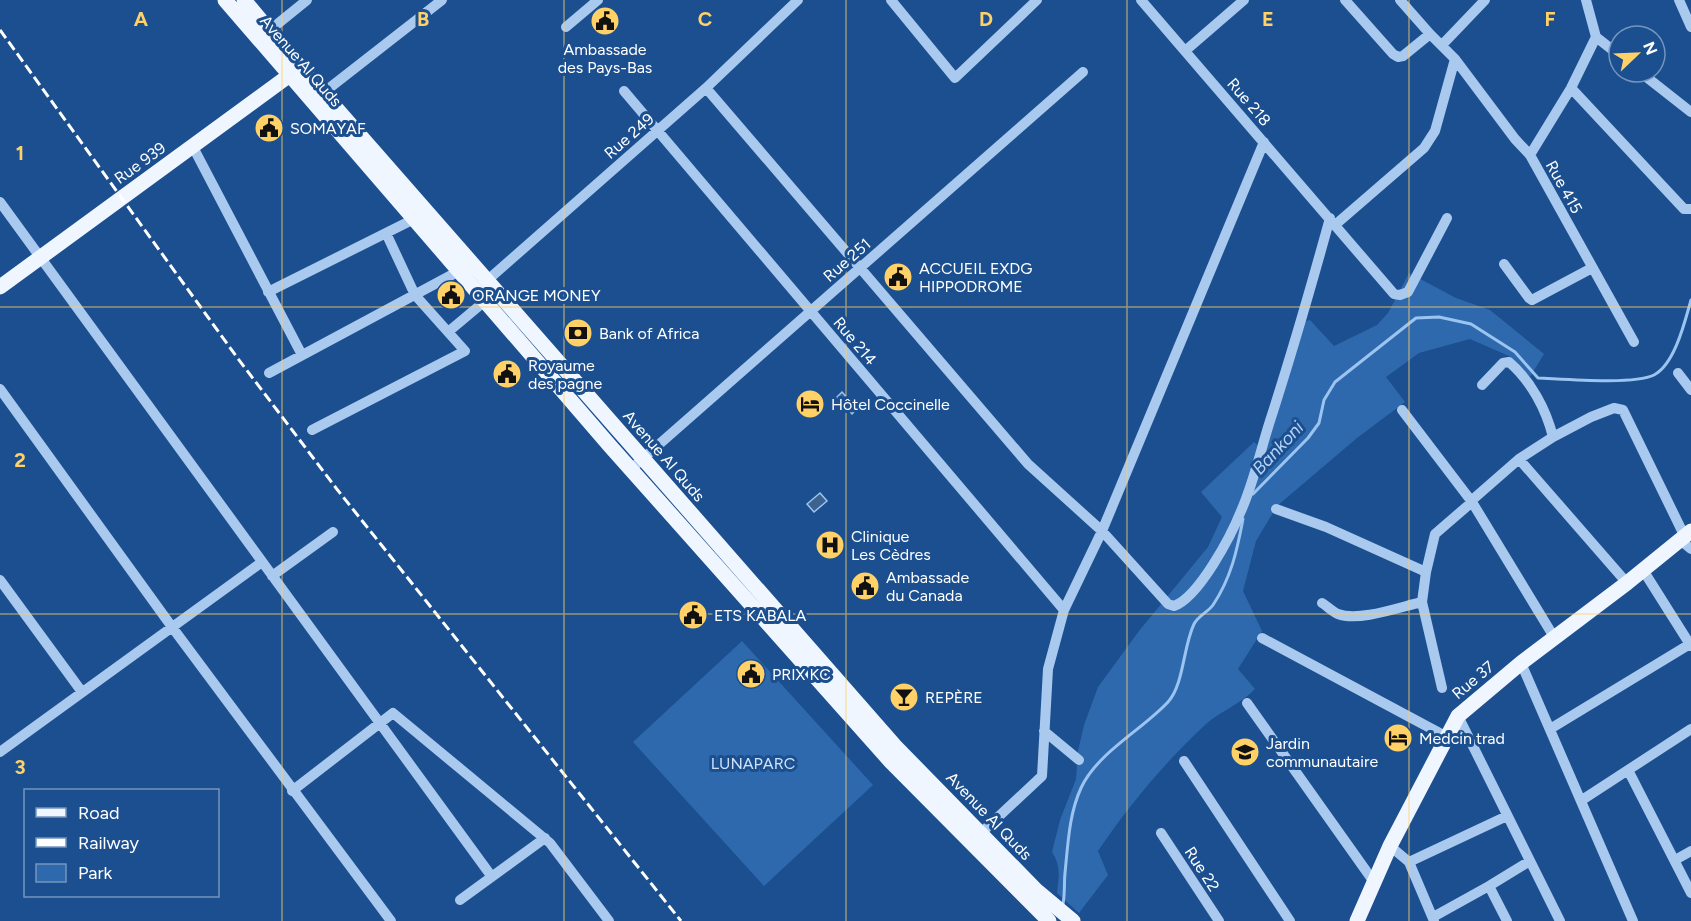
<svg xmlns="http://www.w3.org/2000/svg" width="1691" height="921" font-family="Figtree,sans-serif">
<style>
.green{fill:#2e69ad}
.water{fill:#3c6290;stroke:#9cc4f0;stroke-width:1.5}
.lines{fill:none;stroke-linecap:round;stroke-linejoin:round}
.stream{stroke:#9cc4f0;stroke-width:3}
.minor{stroke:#a9c9ee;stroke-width:10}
.major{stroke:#f0f6ff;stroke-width:15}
.rail{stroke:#fff;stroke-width:3;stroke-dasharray:10 4.5;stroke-linecap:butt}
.grid{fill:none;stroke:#ffd166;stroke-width:1.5;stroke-opacity:0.55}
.labels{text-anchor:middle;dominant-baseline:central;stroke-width:6;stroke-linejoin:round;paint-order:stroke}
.poi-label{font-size:16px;fill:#fff;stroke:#1b4f8f;text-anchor:start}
.street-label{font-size:16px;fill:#fff;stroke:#1b4f8f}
.park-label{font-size:16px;fill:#cfe3fa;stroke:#1b4f8f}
.water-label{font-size:18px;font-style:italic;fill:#b5d3f5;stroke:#1b4f8f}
.grid-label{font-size:20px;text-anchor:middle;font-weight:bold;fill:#ffd166;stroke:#1b4f8f;stroke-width:6;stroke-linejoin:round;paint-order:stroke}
</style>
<rect width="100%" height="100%" fill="#1b4f8f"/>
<path class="green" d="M 1409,273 L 1456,298 L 1490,310 L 1544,354 L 1530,377 L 1509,356 L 1470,339 L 1419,353 L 1386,377 L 1405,402 L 1357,438 L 1277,506 L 1256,541 L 1243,591 L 1262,631 L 1238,669 L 1255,689 C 1242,703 1221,711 1206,724 C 1165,762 1130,804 1098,851 L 1108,875 L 1079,913 L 1057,893 C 1059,877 1061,866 1052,852 L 1060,820 L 1076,779 L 1078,751 L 1084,725 L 1098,687 L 1139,631 L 1208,547 L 1222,517 L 1201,492 L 1254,442 L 1261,448 L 1306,321 L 1310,320 L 1334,346 L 1377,325 L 1388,313 Z
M 742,641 L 873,785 L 764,886 L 633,742 Z"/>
<path class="water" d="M 842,392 L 857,409 L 852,414 L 837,397 Z
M 820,493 L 827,501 L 814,512 L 807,504 Z"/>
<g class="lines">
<path class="stream" d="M 1253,494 L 1308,438 L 1319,423 L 1324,400 L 1335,382 L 1416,318 L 1439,317 L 1471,324 L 1515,352 L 1538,378 C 1563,379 1634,385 1654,375 C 1675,364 1685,321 1691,300
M 1063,904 C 1065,894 1064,883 1065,873 C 1068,844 1069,814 1081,788 C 1097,753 1142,730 1168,702 C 1184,684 1183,647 1194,624 C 1198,616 1208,612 1213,605 C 1231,578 1237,551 1243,519"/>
<path class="minor" d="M 891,0 L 955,78 L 1037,0
M 1141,0 L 1394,294 L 1400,295 L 1408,292 L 1447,218
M 1345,0 L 1393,54 L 1398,57 L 1403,56 L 1430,34 L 1400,0
M 1679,0 L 1691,27
M 566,27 L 598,0
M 270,30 L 307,0
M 1430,34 L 1455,59 L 1515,139 L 1530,155 L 1634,342
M 1596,37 L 1619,55
M 1442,45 L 1485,0
M 1185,51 L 1244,0
M 1640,72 L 1691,112
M 706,88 L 1028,464 L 1102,531 L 1168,604 L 1174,606 C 1199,597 1231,536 1241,511 C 1253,484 1260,453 1269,424 C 1291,356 1311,287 1330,218
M 1571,88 L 1684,209 L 1691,209
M 624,91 L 1064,610
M 323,93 L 442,0
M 193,147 L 302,355
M 1530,155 L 1571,88 L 1596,37 L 1586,0
M 0,202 L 492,877
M 1335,225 L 1424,148 L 1435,131 L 1455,59
M 1504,264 L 1529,298 L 1532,300 L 1592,268
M 482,285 L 706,88 L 798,0
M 268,292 L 414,219
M 448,332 L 485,301
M 269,373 L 459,271
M 1678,373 L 1691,390
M 1482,385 L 1503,363 L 1509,362 C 1531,381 1546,409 1553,437
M 0,389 L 172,627 L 391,921
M 1402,410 L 1472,502 L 1554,637
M 312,430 L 465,351 L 415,295 L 386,233
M 1519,459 L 1627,583
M 631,469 L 1083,72
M 1471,501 L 1519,459 L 1553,437 L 1591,417 L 1614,408 L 1623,410 L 1685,537
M 1276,509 L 1326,527 L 1426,572
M 1680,540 L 1691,549
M 1643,570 L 1691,646
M 272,576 L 333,532
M 0,580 L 82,692
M 1322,603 C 1327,606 1333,612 1338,614 C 1359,622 1400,607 1422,602
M 1262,638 L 1447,737
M 1521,663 L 1633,921
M 1442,688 L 1422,602 L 1426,572 L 1435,534 L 1472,502
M 1247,703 L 1374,882
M 1458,716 L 1560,921
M 1550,729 L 1690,644
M 1044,731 L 1079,760
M 0,752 L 262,562
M 1184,761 L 1290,921
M 1628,770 L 1691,893
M 292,791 L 393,713 L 550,843 L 609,921
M 1582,800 L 1691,729
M 981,833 L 1042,776 L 1048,669 L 1064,610 L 1102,531 L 1264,142
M 1161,833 L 1219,921
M 1390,846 L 1409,862 L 1507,816
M 1675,860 L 1691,851
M 1409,862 L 1434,921
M 1489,886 L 1507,921
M 460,900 L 545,838
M 1433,917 L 1489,886 L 1530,861"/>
<path class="major" d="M 225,0 L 610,446 L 891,762 L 1049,921
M 244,0 L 300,67 L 895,746 L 1036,890 L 1073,921
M 0,287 L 298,69
M 1357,921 L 1390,846 L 1458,716 L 1521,663 L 1627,583 L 1691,531"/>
<path class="rail" d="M 0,30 L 236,356 L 336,488 L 681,921"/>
</g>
<path class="grid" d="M 282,0 L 282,921M 564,0 L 564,921M 846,0 L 846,921M 1127,0 L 1127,921M 1409,0 L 1409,921M 0,307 L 1691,307M 0,614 L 1691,614"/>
<defs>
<g id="civic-disc" transform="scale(1.5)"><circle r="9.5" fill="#ffd166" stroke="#1b4f8f"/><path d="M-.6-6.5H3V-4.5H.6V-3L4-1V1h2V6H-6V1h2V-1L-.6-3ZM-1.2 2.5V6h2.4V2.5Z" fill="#111"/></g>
<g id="bank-disc" transform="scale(1.5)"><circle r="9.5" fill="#ffd166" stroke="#1b4f8f"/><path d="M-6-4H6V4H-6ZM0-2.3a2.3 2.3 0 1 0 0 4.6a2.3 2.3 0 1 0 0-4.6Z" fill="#111"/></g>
<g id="hotel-disc" transform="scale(1.5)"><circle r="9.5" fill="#ffd166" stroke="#1b4f8f"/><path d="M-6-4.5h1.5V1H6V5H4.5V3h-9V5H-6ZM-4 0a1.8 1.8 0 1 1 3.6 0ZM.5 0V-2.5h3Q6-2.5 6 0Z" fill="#111"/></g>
<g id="hospital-disc" transform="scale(1.5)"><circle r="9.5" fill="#ffd166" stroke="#1b4f8f"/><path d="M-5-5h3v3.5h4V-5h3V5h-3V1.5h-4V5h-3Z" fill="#111"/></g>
<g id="bar-disc" transform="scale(1.5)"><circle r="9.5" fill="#ffd166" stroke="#1b4f8f"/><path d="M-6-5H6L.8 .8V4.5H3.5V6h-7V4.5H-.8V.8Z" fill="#111"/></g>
<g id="school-disc" transform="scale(1.5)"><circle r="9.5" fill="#ffd166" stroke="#1b4f8f"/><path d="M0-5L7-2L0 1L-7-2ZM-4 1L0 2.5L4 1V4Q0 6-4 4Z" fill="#111"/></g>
</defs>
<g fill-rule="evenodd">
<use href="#civic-disc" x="605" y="21"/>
<use href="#civic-disc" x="269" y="128"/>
<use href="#civic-disc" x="898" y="277"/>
<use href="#civic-disc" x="451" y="295"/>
<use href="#bank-disc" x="578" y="333"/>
<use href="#civic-disc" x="507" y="374"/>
<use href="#hotel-disc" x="810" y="404"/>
<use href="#hospital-disc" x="830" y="545"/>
<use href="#civic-disc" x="865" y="586"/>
<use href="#civic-disc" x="693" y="615"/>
<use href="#civic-disc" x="751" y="674"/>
<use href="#bar-disc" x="904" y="697"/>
<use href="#hotel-disc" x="1398" y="738"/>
<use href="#school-disc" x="1245" y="752"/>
</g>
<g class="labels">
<g class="poi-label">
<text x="605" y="49" text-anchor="middle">Ambassade<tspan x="605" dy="18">des Pays-Bas</tspan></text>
<text x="290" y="128">SOMAYAF</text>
<text x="919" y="268">ACCUEIL EXDG<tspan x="919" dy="18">HIPPODROME</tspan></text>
<text x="472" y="295">ORANGE MONEY</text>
<text x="599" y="333">Bank of Africa</text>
<text x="528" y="365">Royaume<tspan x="528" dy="18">des pagne</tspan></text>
<text x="831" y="404">Hôtel Coccinelle</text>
<text x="851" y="536">Clinique<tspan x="851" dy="18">Les Cèdres</tspan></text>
<text x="886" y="577">Ambassade<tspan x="886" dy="18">du Canada</tspan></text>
<text x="714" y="615">ETS KABALA</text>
<text x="772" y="674">PRIX KC</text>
<text x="925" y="697">REPÈRE</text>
<text x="1419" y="738">Medcin trad</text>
<text x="1266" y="743">Jardin<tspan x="1266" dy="18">communautaire</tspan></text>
</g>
<g class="street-label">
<text transform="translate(301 61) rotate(49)">Avenue Al Quds</text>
<text transform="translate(1249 102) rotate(49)">Rue 218</text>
<text transform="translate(629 136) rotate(-41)">Rue 249</text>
<text transform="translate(140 163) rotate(-36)">Rue 939</text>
<text transform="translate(1564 187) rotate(61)">Rue 415</text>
<text transform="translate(847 260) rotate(-41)">Rue 251</text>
<text transform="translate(855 341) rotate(50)">Rue 214</text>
<text transform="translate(664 456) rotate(49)">Avenue Al Quds</text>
<text transform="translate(1473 680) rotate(-40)">Rue 37</text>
<text transform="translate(989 816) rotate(46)">Avenue Al Quds</text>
<text transform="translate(1202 869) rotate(57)">Rue 22</text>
</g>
<g class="park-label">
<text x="753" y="763">LUNAPARC</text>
</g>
<g class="water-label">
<text transform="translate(1278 448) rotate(-47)">Bankoni</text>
</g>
</g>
<g class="grid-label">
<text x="141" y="26">A</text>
<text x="423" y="26">B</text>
<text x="705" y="26">C</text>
<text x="986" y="26">D</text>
<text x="1268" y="26">E</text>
<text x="1550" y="26">F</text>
<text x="20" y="160">1</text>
<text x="20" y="467">2</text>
<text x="20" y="774">3</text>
</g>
<rect x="24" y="789" width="195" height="108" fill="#1b4f8f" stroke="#7695bc" stroke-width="1.5"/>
<rect x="36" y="808" width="30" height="9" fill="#f0f6ff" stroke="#7695bc" stroke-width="1.5"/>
<text x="78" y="819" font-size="18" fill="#ffffff">Road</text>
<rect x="36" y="838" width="30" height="9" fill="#ffffff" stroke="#7695bc" stroke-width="1.5"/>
<text x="78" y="849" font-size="18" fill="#ffffff">Railway</text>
<rect x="36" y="864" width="30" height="18" fill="#2e69ad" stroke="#7695bc" stroke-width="1.5"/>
<text x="78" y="879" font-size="18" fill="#ffffff">Park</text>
<g transform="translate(1637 54) rotate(67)"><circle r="28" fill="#1b4f8f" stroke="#7695bc" stroke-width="1.5"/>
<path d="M0-4.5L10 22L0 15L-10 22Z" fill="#ffd166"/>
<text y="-9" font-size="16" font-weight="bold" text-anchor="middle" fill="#ffffff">N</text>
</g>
</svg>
